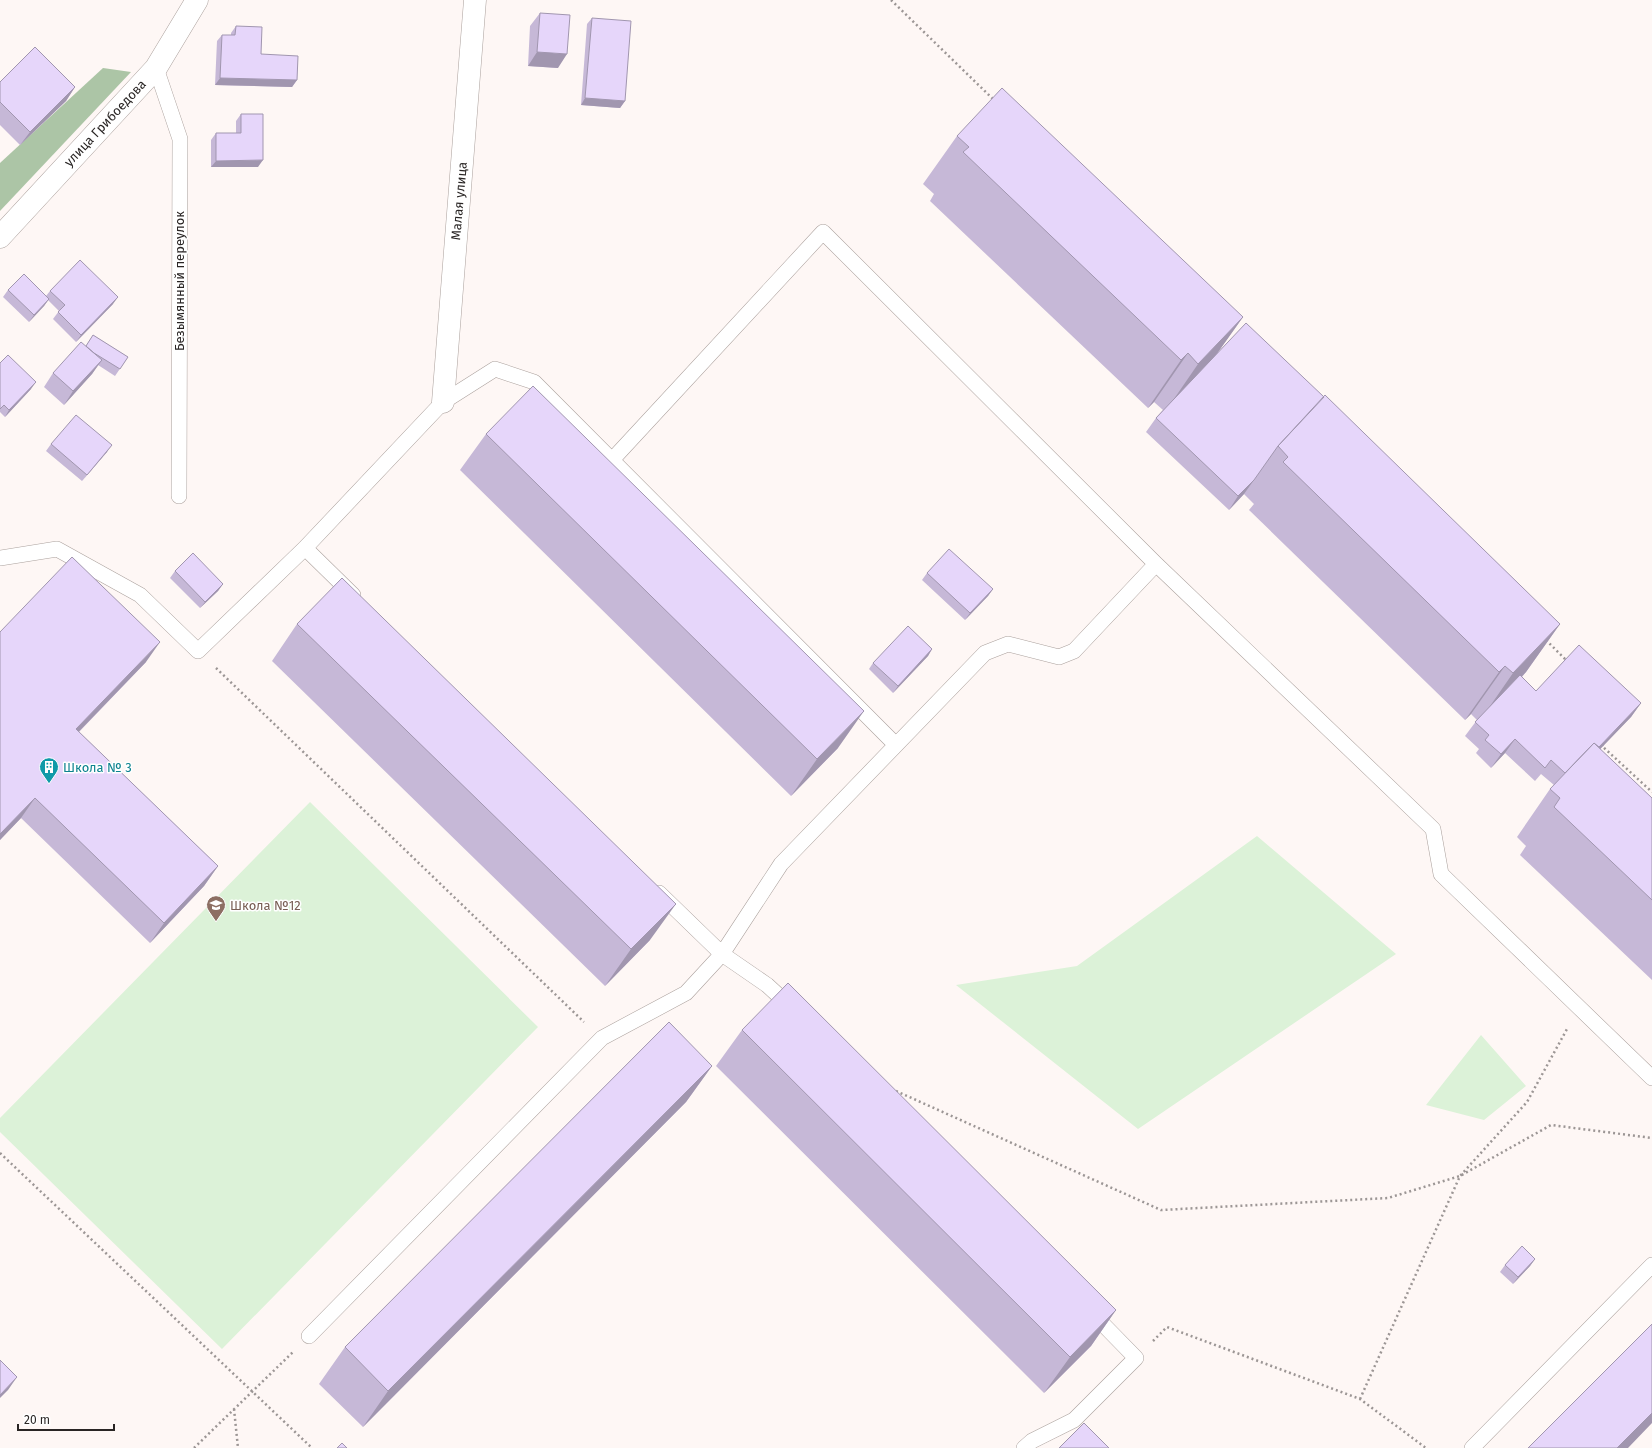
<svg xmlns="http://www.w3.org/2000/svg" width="1652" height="1448" font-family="'Fira Sans',sans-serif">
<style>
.green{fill:#dcf2d8}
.forest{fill:#acc5a6}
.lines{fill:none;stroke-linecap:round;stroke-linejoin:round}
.service-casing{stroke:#aba19d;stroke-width:16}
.minor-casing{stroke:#aba19d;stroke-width:23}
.path{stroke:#9c9695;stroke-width:2.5;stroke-dasharray:2 3;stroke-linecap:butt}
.service{stroke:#fff;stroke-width:15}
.minor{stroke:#fff;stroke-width:22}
.wall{fill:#c6b8d7}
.shaded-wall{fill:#a196af}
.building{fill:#e6d6fa;stroke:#a196af}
.labels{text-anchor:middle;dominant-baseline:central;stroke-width:3;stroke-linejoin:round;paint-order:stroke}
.street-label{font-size:13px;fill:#292524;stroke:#fff}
.culture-label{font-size:13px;fill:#0d838f;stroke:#fff;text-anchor:start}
.education-label{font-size:13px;fill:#785e54;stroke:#fff;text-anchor:start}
</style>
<rect width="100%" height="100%" fill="#fef7f5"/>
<path class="green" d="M 310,802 L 538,1027 L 222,1349 L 0,1132 L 0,1118 Z
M 1257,836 L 1396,954 L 1138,1129 L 956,985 L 1077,966 Z
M 1481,1035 L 1526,1086 L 1484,1120 L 1426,1105 Z"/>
<path class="forest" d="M 103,68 L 131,72 L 0,211 L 0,163 Z"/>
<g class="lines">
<g class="service-casing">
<path id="service" d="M 156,68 L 180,139 L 179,496
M 612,460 L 823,232 L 1156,564 L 1433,829 L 1441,874 L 1652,1078
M 305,548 L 353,595
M 0,558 L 57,549 L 140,595 L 198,651 L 305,548 L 443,402 L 495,369 L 534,382 L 896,745
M 659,893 L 722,954 L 767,985 L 792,1008
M 309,1336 L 602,1038 L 686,993 L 722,954 L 781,864 L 985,653 L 1008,644 L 1059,657 L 1074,651 L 1156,564
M 1024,1448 L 1032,1441 L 1074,1420 L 1136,1358 L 1091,1312
M 1472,1448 L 1652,1265"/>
</g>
<g class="minor-casing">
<path id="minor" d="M 0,237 L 156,68 L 197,0
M 443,402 L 475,0"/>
</g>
<path class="path" d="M 891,0 L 994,100
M 1546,640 L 1567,661
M 216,668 L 584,1022
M 1603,744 L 1602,746 L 1652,792
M 896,1091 L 1161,1210 L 1388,1198 L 1460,1176 L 1551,1125 L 1652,1138
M 0,1153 L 312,1448
M 1153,1341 L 1167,1327 L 1360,1399 L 1426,1448
M 1360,1399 L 1460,1176 L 1527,1102 L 1567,1029
M 234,1409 L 238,1448
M 194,1448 L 293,1352"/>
<use href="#service" class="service"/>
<use href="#minor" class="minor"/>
</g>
<path class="wall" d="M 540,13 L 558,68 L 528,66 L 530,26 Z
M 592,18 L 625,101 L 620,108 L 581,105 L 587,24 Z
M 236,26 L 261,54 L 297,80 L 292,87 L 215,85 L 217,41 L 222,35 L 231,35 L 231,33 Z
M 0,82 L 75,87 L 66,101 L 20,145 L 0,125 Z
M 241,114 L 258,167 L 211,167 L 211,140 L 216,133 L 236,133 L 236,121 Z
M 957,136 L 1243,317 L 1218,352 L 1560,624 L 1526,672 L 1522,677 L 1536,691 L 1641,703 L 1631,717 L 1600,749 L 1652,798 L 1652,980 L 1520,855 L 1526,846 L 1517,837 L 1550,789 L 1554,785 L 1541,774 L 1535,781 L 1505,753 L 1491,768 L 1476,753 L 1479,749 L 1465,736 L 1477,720 L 1471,714 L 1465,720 L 1249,510 L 1254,504 L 1244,494 L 1229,510 L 1146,432 L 1156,418 L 1163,410 L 1154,402 L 1148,408 L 930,201 L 934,194 L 923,184 Z
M 8,290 L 46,296 L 50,291 L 113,304 L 76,342 L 53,319 L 59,311 L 48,300 L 44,306 L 29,322 L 3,297 Z
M 93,335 L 128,357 L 115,376 L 98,365 L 92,374 L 64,405 L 44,387 L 53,373 L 86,346 Z
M 0,363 L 31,389 L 5,417 L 0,412 Z
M 486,434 L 838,748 L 791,796 L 460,470 Z
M 51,444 L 107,452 L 82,481 L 46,451 Z
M 175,571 L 223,584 L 218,591 L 200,608 L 170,578 Z
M 927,573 L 993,589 L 988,596 L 965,620 L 922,580 Z
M 297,624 L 650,940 L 605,986 L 272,661 Z
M 0,632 L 146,662 L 79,732 L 218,866 L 204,886 L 150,943 L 21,818 L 0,840 Z
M 932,649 L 928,656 L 893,693 L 869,669 L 873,663 Z
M 742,1030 L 1116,1310 L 1091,1346 L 1044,1393 L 716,1066 Z
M 712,1066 L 686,1102 L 363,1427 L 319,1384 L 345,1347 Z
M 1535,1259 L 1530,1266 L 1513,1284 L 1500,1272 L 1505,1265 Z"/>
<path class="shaded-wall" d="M 537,52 L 567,54 L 558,68 L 528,66 Z
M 220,78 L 297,80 L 292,87 L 215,85 Z
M 75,87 L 66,101 L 20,145 L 30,132 Z
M 585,98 L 625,101 L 620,108 L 581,105 Z
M 263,160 L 258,167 L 211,167 L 216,161 Z
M 118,297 L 113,304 L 76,342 L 81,335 Z
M 49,299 L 44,306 L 29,322 L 34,315 Z
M 1243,317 L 1209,365 L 1165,412 L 1198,364 Z
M 1188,353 L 1154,402 L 1148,408 L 1181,360 Z
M 102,360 L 92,374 L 64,405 L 73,391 Z
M 36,382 L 31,389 L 5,417 L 9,410 Z
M 112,445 L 107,452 L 82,481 Z
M 1254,480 L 1244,494 L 1229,510 L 1238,496 Z
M 223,584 L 218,591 L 200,608 L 205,602 Z
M 993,589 L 988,596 L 965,620 L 970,613 Z
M 1560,624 L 1526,672 L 1479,722 L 1513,673 Z
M 160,642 L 146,662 L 62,749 L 76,729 Z
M 932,649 L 928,656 L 893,693 L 898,686 Z
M 1505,666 L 1471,714 L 1465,720 L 1499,672 Z
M 1641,703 L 1631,717 L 1560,791 L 1570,778 Z
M 864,711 L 838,748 L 791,796 L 817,759 Z
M 1515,739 L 1505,753 L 1491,768 L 1501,754 Z
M 35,798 L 21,818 L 0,840 L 0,834 Z
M 218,866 L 204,886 L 150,943 L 164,923 Z
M 676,904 L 650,940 L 605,986 L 631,949 Z
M 712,1066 L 686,1102 L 363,1427 L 388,1391 Z
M 1535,1259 L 1530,1266 L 1513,1284 L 1518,1277 Z
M 1116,1310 L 1091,1346 L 1044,1393 L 1070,1357 Z
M 17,1377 L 8,1390 L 0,1398 L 0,1395 Z
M 1652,1413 L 1652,1423 L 1628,1448 L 1617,1448 Z"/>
<path class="building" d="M 540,13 L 570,15 L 567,54 L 537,52 Z
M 592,18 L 631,21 L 625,101 L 585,98 Z
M 236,26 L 262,27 L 261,54 L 298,56 L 297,80 L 220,78 L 222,35 L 235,35 Z
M 35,47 L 75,87 L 30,132 L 0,102 L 0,82 Z
M 1002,88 L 1243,317 L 1198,364 L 1188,353 L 1181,360 L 963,152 L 969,147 L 957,136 Z
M 241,114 L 263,114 L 263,160 L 216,161 L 216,133 L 241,133 Z
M 80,260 L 118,297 L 81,335 L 58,312 L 65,305 L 50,291 Z
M 24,274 L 49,299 L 34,315 L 8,290 Z
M 1246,323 L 1324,397 L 1278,446 L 1254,480 L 1238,496 L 1156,418 Z
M 93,335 L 128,357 L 120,369 L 94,353 L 86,346 Z
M 81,342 L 102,360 L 73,391 L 53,373 Z
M 8,355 L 36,382 L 9,410 L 4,405 L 0,409 L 0,363 Z
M 533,386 L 864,711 L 817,759 L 486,434 Z
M 1325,395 L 1560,624 L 1513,673 L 1505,666 L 1499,672 L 1283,462 L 1288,457 L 1278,446 Z
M 76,415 L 112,445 L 87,475 L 51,444 Z
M 949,549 L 993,589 L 970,613 L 927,573 Z
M 193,553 L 223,584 L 205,602 L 175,571 Z
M 72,557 L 160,642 L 76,729 L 218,866 L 164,923 L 35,798 L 0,834 L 0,632 Z
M 342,578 L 676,904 L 631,949 L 297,624 Z
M 908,626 L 932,649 L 898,686 L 873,663 Z
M 1579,645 L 1641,703 L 1599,747 L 1594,743 L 1565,773 L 1551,760 L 1545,768 L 1515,739 L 1501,754 L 1485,740 L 1489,735 L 1475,722 L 1520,675 L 1536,691 Z
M 1594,743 L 1652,798 L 1652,900 L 1554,807 L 1560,798 L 1550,789 Z
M 788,983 L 1116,1310 L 1070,1357 L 742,1030 Z
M 669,1022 L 712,1066 L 388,1391 L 345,1347 Z
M 1522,1246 L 1535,1259 L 1518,1277 L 1505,1265 Z
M 1652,1324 L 1652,1413 L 1617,1448 L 1528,1448 Z
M 0,1360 L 17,1377 L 0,1395 Z
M 1084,1423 L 1109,1448 L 1059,1448 Z
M 342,1443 L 347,1448 L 337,1448 Z"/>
<defs>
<g id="building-pin" transform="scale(1)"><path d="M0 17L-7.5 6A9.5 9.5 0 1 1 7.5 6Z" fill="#0f9aa8" stroke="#fff"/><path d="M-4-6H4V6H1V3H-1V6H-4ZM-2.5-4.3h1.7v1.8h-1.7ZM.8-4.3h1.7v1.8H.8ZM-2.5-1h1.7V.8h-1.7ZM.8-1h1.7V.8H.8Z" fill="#fff"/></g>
<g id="school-pin" transform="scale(1)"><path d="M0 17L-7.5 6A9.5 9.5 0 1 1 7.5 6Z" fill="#8d6e63" stroke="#fff"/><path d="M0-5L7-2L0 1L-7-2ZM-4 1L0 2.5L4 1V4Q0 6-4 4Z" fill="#fff"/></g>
</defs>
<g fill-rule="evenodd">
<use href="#building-pin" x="49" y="767"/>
<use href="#school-pin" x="216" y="905"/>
</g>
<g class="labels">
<g class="street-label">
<text transform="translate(105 123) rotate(-47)">улица Грибоедова</text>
<text transform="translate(459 201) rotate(-85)">Малая улица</text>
<text transform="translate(179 281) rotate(-90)">Безымянный переулок</text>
</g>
<g class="culture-label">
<text x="63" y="767">Школа № 3</text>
</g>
<g class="education-label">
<text x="230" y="905">Школа №12</text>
</g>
</g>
<path d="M18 1424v6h96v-6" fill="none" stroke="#292524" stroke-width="2"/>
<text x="24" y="1424" font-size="12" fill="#292524" stroke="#ffffff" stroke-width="3" paint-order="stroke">20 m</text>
</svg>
